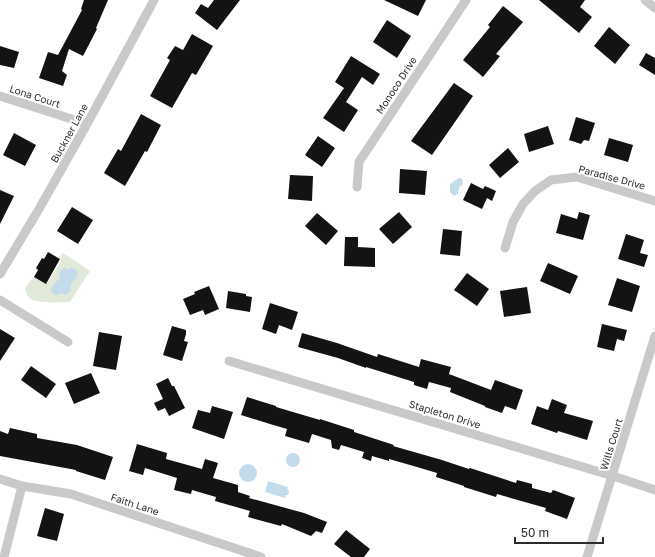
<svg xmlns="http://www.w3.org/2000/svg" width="655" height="557" font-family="'Golos Text',sans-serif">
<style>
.green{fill:#e1ead8}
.water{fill:#c4dbeb}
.building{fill:#131313}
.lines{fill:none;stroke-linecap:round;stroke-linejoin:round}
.minor{stroke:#c9c9c9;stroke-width:9}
.labels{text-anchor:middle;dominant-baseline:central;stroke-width:4;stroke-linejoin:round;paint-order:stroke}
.street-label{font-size:10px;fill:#2c2c2c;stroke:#fff}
</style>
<rect width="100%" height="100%" fill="#fff"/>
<path class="green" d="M 63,253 L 90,271 L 70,302 C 60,302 40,304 31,299 C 27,297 26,292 25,288 L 35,275 L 47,283 L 62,260 L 59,257 Z"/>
<path class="water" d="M 459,178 C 462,178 463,180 463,183 L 461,186 L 459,187 L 458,194 L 454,196 L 450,192 L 450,184 Z
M 66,268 L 67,270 L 71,268 L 76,269 L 78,274 C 75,283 69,280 71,290 L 69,293 L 65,295 L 61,293 L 57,295 L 54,295 L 51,290 L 52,286 L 59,279 L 60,271 L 62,269 Z
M286 460a7 7 0 1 1 14 0a7 7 0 1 1-14 0Z
M239 473a9 9 0 1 1 18 0a9 9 0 1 1-18 0Z
M 268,481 L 288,487 L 287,490 L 289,490 L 288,495 L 286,495 L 285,498 L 265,492 Z"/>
<path class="building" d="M 84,0 L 108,0 L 96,28 L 97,29 L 83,56 L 69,49 L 62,71 L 67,75 L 63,86 L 39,78 L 48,52 L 58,55 L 82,10 L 81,9 Z
M 214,0 L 240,0 L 217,30 L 195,13 L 201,4 L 208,8 Z
M 384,0 L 426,0 L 418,16 Z
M 539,0 L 585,0 L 580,7 L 592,17 L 579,33 Z
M 503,6 L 523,22 L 496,54 L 500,56 L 483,77 L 463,60 L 490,27 L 488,25 Z
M 387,20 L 411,36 L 397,58 L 373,42 Z
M 609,27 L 630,45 L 615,64 L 594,46 Z
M 192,34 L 213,46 L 196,75 L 192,73 L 172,108 L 150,96 L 170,60 L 167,58 L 175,46 L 183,50 Z
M 0,46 L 19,52 L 14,68 L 0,65 Z
M 646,53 L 655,58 L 655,75 L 639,65 Z
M 351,56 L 380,74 L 373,85 L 362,77 L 346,102 L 358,110 L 344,132 L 323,118 L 344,88 L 335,82 Z
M 454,83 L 473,96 L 432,155 L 411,141 Z
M 141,114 L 161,125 L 147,152 L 145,151 L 125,186 L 104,173 L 118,149 L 121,151 Z
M 576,117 L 595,123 L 589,141 L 584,140 L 581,144 L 569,140 Z
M 548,126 L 554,144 L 529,152 L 524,134 Z
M 14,133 L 36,145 L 25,166 L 3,155 Z
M 318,136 L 335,148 L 322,167 L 305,155 Z
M 609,138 L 633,145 L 628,162 L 604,155 Z
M 508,148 L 519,162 L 500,178 L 489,165 Z
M 400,169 L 427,171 L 425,195 L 399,193 Z
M 290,175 L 313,176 L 312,201 L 288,199 Z
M 471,183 L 483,189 L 485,186 L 496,191 L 492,201 L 487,198 L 482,209 L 463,200 Z
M 0,190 L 14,196 L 0,224 Z
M 72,207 L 93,220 L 78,244 L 57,231 Z
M 399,212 L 412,227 L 393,244 L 379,229 Z
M 579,212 L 590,215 L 583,240 L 556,233 L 561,214 L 577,219 Z
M 317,213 L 338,231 L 326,245 L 305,226 Z
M 443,229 L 462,231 L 460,256 L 440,254 Z
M 626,234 L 644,240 L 640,253 L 648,255 L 644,267 L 618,259 Z
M 345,237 L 358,237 L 358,247 L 375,248 L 375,267 L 344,266 Z
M 48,252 L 60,259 L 46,284 L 34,277 L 38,270 L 36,268 L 42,258 L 44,259 Z
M 548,263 L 578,276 L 570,294 L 540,281 Z
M 467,273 L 489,289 L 477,306 L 454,290 Z
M 617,278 L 640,286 L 632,312 L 608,305 Z
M 209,286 L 219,309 L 205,315 L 203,310 L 190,315 L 183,299 L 195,294 L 194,292 Z
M 527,287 L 531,313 L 504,317 L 500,291 Z
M 228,291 L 246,294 L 246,296 L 252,297 L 250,312 L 226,308 Z
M 270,303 L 298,312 L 292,330 L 279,325 L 276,334 L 262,329 Z
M 602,324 L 627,330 L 624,341 L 617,339 L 614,351 L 597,347 Z
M 172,326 L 186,330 L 186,334 L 184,341 L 188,342 L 182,361 L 163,355 Z
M 0,329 L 15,338 L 0,361 Z
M 99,332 L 122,336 L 116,370 L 93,366 Z
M 302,333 L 337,343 L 377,357 L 378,354 L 419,367 L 421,359 L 451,367 L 449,374 L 491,390 L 495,380 L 523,390 L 516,410 L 505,406 L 502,413 L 485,407 L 485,406 L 450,392 L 451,388 L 429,382 L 427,389 L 414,385 L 414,382 L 366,367 L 366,368 L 338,358 L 298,347 Z
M 31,366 L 56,384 L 46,398 L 21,380 Z
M 91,373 L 100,393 L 74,404 L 65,383 Z
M 168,378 L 172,386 L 174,386 L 185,408 L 169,416 L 165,408 L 158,411 L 154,403 L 163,399 L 156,384 Z
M 247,397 L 276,406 L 276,407 L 320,420 L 320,419 L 354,430 L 354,432 L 394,445 L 393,446 L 442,460 L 469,469 L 470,468 L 516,483 L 517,480 L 532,484 L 532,488 L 551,493 L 553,490 L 575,498 L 567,519 L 545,511 L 546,508 L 497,494 L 496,497 L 464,487 L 464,486 L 436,477 L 437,473 L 417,467 L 389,459 L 389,461 L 372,456 L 371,461 L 362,458 L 364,452 L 341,445 L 339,450 L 332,448 L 331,440 L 312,434 L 309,443 L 285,436 L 287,429 L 270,424 L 241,415 Z
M 552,399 L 567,405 L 564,413 L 593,421 L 587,440 L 558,431 L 557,433 L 531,424 L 537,406 L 548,410 Z
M 212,406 L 233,412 L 224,439 L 192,428 L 198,410 L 210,413 Z
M 10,428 L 37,434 L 37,438 L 77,445 L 113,457 L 105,480 L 76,471 L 76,470 L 0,456 L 0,431 L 8,434 Z
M 137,444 L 167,453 L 166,459 L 202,469 L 205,459 L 218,463 L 213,478 L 238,485 L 238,492 L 250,496 L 249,498 L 304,513 L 327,522 L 322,533 L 316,531 L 311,536 L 282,524 L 281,526 L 248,517 L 250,511 L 215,501 L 216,497 L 192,490 L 191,494 L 174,490 L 177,478 L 145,468 L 143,475 L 129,471 Z
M 45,508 L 64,514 L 57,541 L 37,536 Z
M 346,530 L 370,549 L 364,557 L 351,557 L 334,544 Z"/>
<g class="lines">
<path class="minor" d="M 645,0 L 655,8
M 0,96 L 87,124
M 357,187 L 359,162 L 466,0
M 505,248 L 513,222 L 523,204 L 535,191 L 551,180 L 577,177 L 655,201
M 0,274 L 39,209 L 87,124 L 154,0
M 0,300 L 68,342
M 229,361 L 613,476 L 655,490
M 0,479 L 22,486 L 71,494 L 261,557
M 4,557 L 22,486
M 587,557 L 655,336"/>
</g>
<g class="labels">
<g class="street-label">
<text transform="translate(396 85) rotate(-57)">Monoco Drive</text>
<text transform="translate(35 96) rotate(18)">Lona Court</text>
<text transform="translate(69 133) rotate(-61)">Buckner Lane</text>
<text transform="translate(612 177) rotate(15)">Paradise Drive</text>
<text transform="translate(445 414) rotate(17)">Stapleton Drive</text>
<text transform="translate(611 444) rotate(-73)">Wills Court</text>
<text transform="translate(135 504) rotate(18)">Faith Lane</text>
</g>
</g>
<path d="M515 537v6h88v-6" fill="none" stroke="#2c2c2c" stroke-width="2"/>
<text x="521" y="537" font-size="12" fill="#2c2c2c" stroke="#ffffff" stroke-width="3" paint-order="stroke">50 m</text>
</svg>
